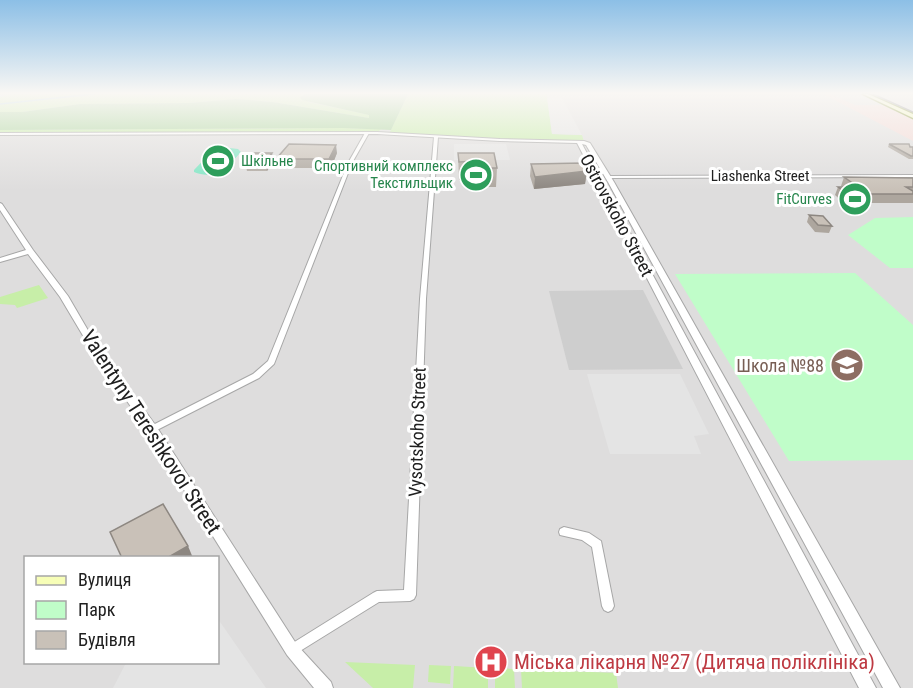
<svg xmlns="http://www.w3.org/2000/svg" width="913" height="688" font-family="'Roboto Condensed',sans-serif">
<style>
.residential{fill:#dedddd;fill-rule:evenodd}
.commercial{fill:#f3d7d4}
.religious{fill:#cecece}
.grass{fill:#c7eea8}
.forest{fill:#a6d397}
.park{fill:#c0fdc9}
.pitch{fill:#7ee5c3}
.parking{fill:#e4e4e4}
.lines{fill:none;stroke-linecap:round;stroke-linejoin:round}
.stream{stroke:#a3d0e2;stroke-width:1.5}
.minor-casing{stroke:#a7a7a7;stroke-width:2}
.tertiary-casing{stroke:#a7a7a7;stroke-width:2}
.secondary-casing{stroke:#697e00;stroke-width:3}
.minor{fill:#fff;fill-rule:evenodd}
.tertiary{fill:#fff;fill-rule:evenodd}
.secondary{fill:#f7feb7;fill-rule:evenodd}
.tram{stroke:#6e6e6e;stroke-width:1.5}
.wall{fill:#ada69e}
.shaded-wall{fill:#8d8781}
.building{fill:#c9c1b8;stroke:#8d8781;stroke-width:1.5}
.labels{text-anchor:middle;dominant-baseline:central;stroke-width:6;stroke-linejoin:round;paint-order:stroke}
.far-leisure-label{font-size:15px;fill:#27864d;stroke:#fff;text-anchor:end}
.far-street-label{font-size:15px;fill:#202020;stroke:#fff}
.street-label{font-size:18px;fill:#202020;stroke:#fff}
.education-label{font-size:18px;fill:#785e54;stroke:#fff;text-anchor:end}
.near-street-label{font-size:21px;fill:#202020;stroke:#fff}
.near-health-label{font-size:21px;fill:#be3a42;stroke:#fff;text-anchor:start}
</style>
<rect width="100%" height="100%" fill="#f1eee6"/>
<path class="residential" d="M 0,94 L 913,94 L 913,688 L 0,688 ZM 26,558 L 218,558 L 218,662 L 26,662 Z"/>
<path class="commercial" d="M 823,94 L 831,94 L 855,105 L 884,105 L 913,119 L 913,141 Z"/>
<path class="religious" d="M 643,290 L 683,369 L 569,370 L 549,291 Z"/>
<path class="grass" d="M 12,94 L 305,94 L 301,97 L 309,102 L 370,115 L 369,118 L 273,102 L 236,99 L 189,103 L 80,104 L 22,112 L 0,112 L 0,97 Z
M 408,94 L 547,94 L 552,134 L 582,135 L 584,142 L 389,134 Z
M 343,128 L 381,129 L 377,133 L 0,134 L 0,130 Z
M 39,285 L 48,298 L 17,308 L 15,305 L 0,304 L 0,297 Z
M 345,662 L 415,665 L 413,688 L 373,688 Z
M 429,665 L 451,666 L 450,684 L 428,682 Z
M 454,666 L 488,668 L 488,688 L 453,688 Z
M 495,668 L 514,669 L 515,688 L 495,688 Z
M 521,669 L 616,673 L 618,688 L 522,688 Z"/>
<path class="forest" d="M 305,94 L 408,94 L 391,130 L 343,128 L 0,130 L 0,112 L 22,112 L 80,104 L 189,103 L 236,99 L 273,102 L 369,118 L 369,115 L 302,100 L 300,97 Z"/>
<path class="park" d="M 913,217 L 913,268 L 890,268 L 848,235 L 875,218 Z
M 855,273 L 913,325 L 913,460 L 789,461 L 675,274 Z"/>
<path class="pitch" d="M 230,148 L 238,149 L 241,152 C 228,166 216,181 194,172 L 194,170 L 212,151 Z"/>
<path class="parking" d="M 547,98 L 562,98 L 582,135 L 552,134 Z
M 454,144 L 506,144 L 510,160 L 454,160 Z
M 587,374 L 680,374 L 709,434 L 694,436 L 701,454 L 610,454 Z
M 218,619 L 266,688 L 113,688 L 126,663 L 218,662 Z"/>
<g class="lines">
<path class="stream" d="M 145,94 L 153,94
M 0,104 L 93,94"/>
<g class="minor-casing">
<path id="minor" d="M 367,132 L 369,133 L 352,163 L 274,364 L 259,378 L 155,431 L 152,432 L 149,431 L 148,429 L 149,427 L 253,374 L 268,361 L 348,163 L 365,133 Z
M 436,136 L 438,137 L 426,299 L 416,595 L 414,599 L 410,601 L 379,602 L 292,656 L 288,654 L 286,650 L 288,646 L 373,593 L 377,591 L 404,590 L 420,299 L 434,137 Z
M 913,175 L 913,177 L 607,178 L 605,177 L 607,176 Z
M 564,527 L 589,533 L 601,541 L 614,606 L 612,610 L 608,612 L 604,610 L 602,606 L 592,547 L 582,540 L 560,535 L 559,532 L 560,529 Z"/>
</g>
<g class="tertiary-casing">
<path id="tertiary" d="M 377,132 L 500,139 L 584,141 L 590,143 L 614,182 L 900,688 L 883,688 L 608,182 L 586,145 L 582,144 L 876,688 L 859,688 L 577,143 L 500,141 L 377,134 L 0,135 L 0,133 Z
M 0,203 L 2,204 L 33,250 L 68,296 L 93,339 L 156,426 L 297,645 L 331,682 L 333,688 L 314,688 L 287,655 L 148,432 L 85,339 L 60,297 L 28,254 L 0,262 L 0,258 L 26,250 L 0,210 Z"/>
</g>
<g class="secondary-casing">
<path id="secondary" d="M 863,94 L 868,94 L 913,114 L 913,118 Z"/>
</g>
<use href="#minor" class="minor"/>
<use href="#tertiary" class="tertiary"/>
<use href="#secondary" class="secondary"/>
<path class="tram" d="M 873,94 L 913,112"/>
</g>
<path class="wall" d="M 889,144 L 913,147 L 913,159 L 909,159 L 888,147 Z
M 272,153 L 273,162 L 267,171 L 247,171 L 245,162 Z
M 337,153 L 331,168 L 278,168 L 276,159 Z
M 458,153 L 497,168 L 496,187 L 477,187 L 476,180 L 459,180 Z
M 531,164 L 587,171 L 585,184 L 534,189 L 530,176 Z
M 844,177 L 913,178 L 913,203 L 844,203 L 835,195 L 838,187 L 843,187 L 841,186 Z
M 809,215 L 832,226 L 829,233 L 815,232 L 807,222 Z"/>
<path class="shaded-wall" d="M 336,145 L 337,153 L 331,168 L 329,159 Z
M 272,153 L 273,162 L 267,171 L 265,162 Z
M 587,171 L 585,184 L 534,189 L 535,177 Z
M 188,546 L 193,558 L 167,558 Z"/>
<path class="building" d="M 289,144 L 336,145 L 329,159 L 276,159 Z
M 889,144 L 909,144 L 910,147 L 913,147 L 913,156 L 911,156 Z
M 253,153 L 272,153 L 265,162 L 245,162 Z
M 458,153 L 494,153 L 497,168 L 477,168 L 476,161 L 459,162 Z
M 583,163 L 587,171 L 535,177 L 531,164 Z
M 844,177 L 913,178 L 913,187 L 906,187 L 913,191 L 913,194 L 848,194 L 838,187 L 858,187 Z
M 809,215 L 823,216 L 832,226 L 818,225 Z
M 163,504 L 188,546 L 167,558 L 122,558 L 110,532 Z"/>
<linearGradient id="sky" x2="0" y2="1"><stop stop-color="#8cbfe6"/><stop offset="0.49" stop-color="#f9f7f4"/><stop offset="1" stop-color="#f9f7f4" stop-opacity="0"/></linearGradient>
<rect width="913" height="190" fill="url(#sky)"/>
<defs>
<g id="stadium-disc" transform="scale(1.725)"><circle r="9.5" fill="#2e9e5b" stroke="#fff"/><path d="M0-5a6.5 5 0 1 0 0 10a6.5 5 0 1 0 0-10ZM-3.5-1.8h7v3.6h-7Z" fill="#fff"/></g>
<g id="school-disc" transform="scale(1.725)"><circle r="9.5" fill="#8d6e63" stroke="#fff"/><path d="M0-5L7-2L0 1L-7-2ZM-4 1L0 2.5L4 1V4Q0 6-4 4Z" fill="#fff"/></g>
<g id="hospital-disc" transform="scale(1.725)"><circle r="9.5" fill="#e0444e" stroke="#fff"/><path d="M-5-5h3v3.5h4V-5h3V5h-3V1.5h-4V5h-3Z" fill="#fff"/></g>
</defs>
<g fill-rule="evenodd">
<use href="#stadium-disc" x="218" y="161"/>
<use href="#stadium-disc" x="476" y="175"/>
<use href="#stadium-disc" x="855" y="199"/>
<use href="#school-disc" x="847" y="365"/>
<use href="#hospital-disc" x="491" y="662"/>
</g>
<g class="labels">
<g class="far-leisure-label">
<text x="241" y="161" text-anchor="start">Шкільне</text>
<text x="453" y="166">Спортивний комплекс<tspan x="453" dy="17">Текстильщик</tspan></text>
<text x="832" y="199">FitCurves</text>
</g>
<g class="far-street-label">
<text x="760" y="176">Liashenka Street</text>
</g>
<g class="street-label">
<text transform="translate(617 215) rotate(62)">Ostrovskoho Street</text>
<text transform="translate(417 432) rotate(-88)">Vysotskoho Street</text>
</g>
<g class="education-label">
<text x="824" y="365">Школа №88</text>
</g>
<g class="near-street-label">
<text transform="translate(151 432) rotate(57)">Valentyny Tereshkovoi Street</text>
</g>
<g class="near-health-label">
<text x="514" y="662">Міська лікарня №27 (Дитяча поліклініка)</text>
</g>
</g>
<rect x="24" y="556" width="195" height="108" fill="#ffffff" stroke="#a6a6a6" stroke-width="1.5"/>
<rect x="36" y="576" width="30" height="9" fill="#f7feb7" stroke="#a6a6a6" stroke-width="1.5"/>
<text x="78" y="586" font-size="18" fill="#202020">Вулиця</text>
<rect x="36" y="601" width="30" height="18" fill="#c0fdc9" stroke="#a6a6a6" stroke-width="1.5"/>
<text x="78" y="616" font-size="18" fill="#202020">Парк</text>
<rect x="36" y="631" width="30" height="18" fill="#c9c1b8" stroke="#a6a6a6" stroke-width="1.5"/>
<text x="78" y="646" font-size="18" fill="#202020">Будівля</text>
</svg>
